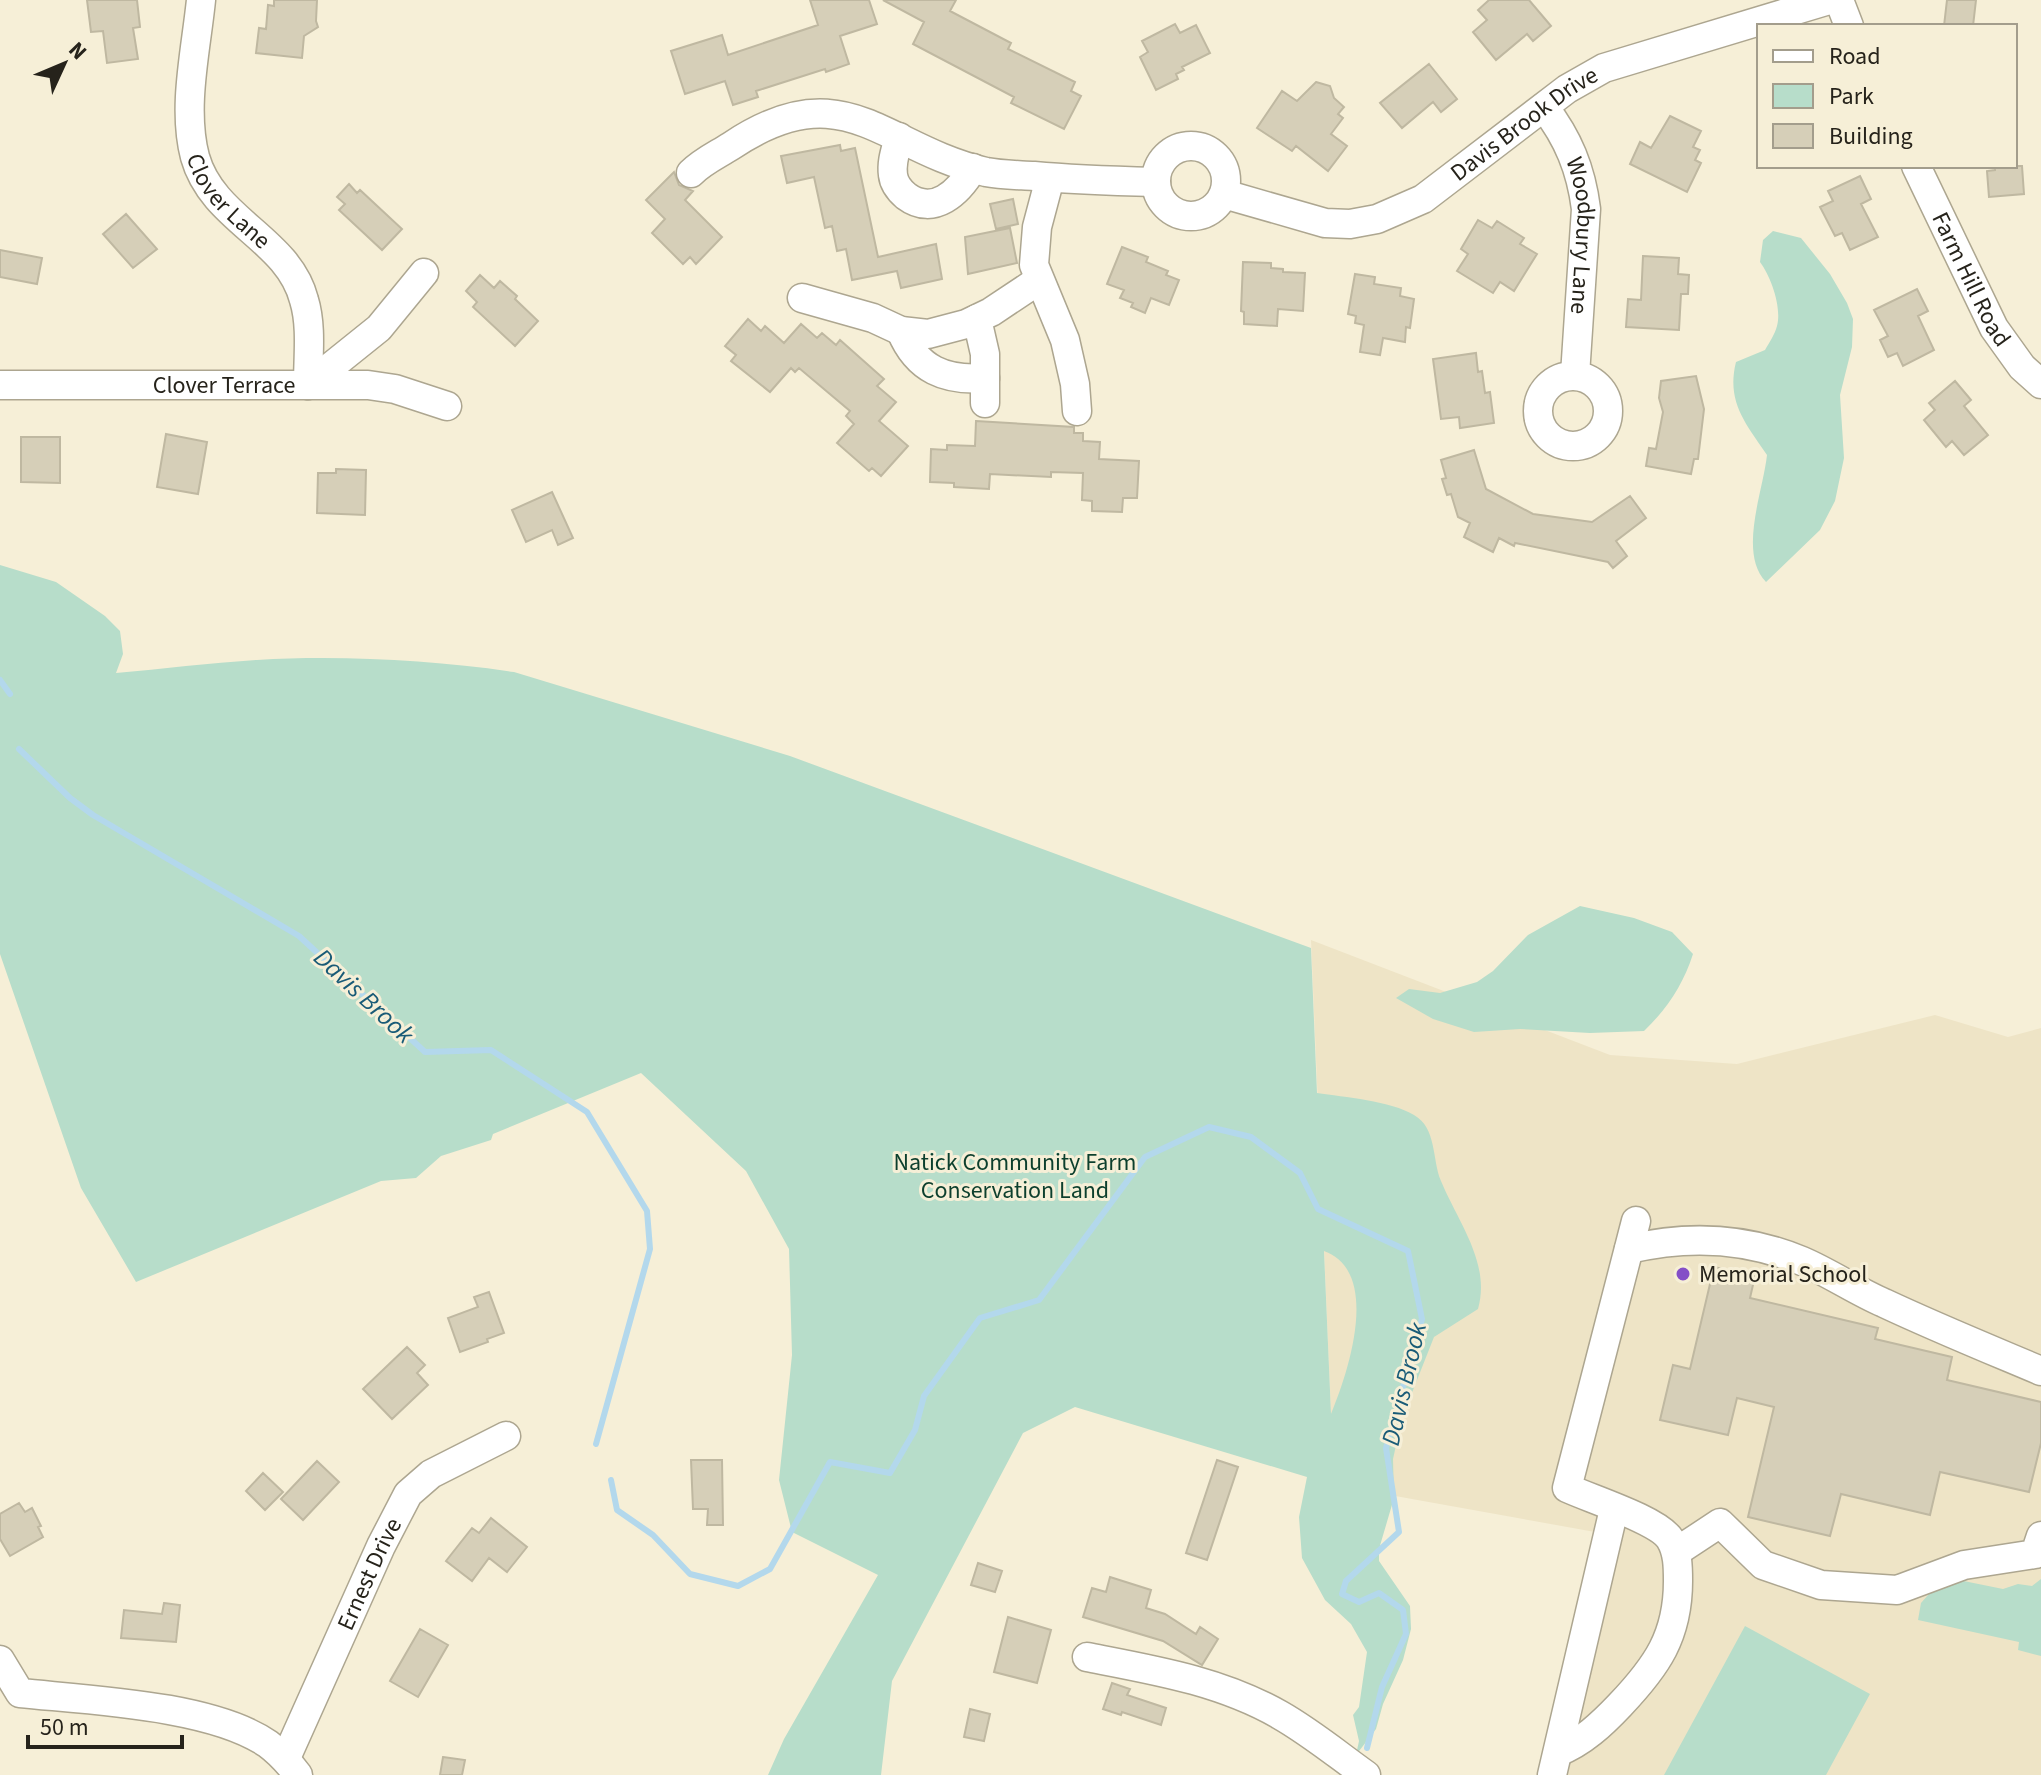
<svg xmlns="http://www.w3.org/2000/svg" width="2041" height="1775" font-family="'Source Sans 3',sans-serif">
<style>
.built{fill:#eee4c6}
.green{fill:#b7ddca;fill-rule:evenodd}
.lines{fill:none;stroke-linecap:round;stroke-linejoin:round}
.stream{stroke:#b3d8ec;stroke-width:6}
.building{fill:#d6cfb8;stroke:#bfb8a1;stroke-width:2}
.minor-casing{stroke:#ada690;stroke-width:31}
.minor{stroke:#fff;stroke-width:28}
.poi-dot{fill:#844fc7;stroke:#f6efd7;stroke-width:3}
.labels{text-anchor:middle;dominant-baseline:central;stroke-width:6;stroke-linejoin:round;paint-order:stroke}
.street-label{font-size:24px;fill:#26231b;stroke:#f6efd7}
.park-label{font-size:24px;fill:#0c3f2d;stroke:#f6efd7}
.poi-label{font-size:24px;fill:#26231b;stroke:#f6efd7;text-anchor:start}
.water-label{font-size:26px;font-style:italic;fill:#195b77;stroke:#f6efd7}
</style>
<rect width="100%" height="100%" fill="#f6efd7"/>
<path class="built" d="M 1311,940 L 1610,1055 L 1737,1064 L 1935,1015 L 2008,1037 L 2041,1028 L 2041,1775 L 1538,1775 L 1595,1532 L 1334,1485 Z"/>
<path class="green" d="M 1773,231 L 1801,238 L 1830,274 L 1847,303 L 1853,319 L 1852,347 L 1840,395 L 1844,458 L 1835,501 L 1820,530 L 1766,582 C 1738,553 1763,492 1767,455 C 1746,424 1726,402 1736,362 L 1765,350 C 1769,343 1775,334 1777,326 C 1782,307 1771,277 1760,262 L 1763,240 Z
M 0,565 L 56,582 L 105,616 L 120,631 L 123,654 L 116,673 C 163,669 210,663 257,660 C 339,655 433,660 514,672 L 790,756 L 1311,948 L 1317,1093 C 1344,1097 1391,1101 1414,1115 C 1437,1128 1432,1160 1441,1181 C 1458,1222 1491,1263 1478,1309 L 1434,1337 L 1402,1418 L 1393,1459 L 1394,1498 L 1379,1549 L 1379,1561 L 1410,1606 L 1411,1629 L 1403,1660 L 1383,1704 L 1376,1729 L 1356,1755 L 1359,1741 L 1353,1715 L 1359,1707 L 1367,1652 L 1351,1624 L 1325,1600 L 1302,1558 L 1299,1517 L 1307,1477 L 1075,1407 L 1023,1433 L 892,1681 L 881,1775 L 768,1775 L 784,1739 L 878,1575 L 792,1532 L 779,1480 L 792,1355 L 789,1249 L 746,1171 L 641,1073 L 493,1134 L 491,1140 L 441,1156 L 416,1178 L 381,1181 L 136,1282 L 81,1188 L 0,954 ZM 1324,1251 C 1382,1272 1348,1373 1331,1414 Z
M 1580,906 L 1634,918 L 1672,932 L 1693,954 C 1683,985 1667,1009 1644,1031 L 1590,1033 L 1520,1029 L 1474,1032 L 1433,1019 L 1396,998 L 1409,989 L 1440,993 L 1477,982 L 1493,971 L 1528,935 Z
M 1944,1577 L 2003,1589 L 2018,1584 L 2032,1586 L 2041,1579 L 2041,1656 L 2018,1650 L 2019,1642 L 1918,1620 L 1921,1603 Z
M 1745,1626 L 1870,1694 L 1826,1775 L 1664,1775 Z"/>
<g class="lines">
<path class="stream" d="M 0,680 L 10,694
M 19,749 L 70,798 L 93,815 L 299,936 L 425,1052 L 491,1050 L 587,1112 L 647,1211 L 650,1249 L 596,1444
M 611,1480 L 617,1510 L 653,1535 L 690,1574 L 738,1586 L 770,1569 L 830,1462 L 890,1473 L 915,1430 L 924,1396 L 980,1318 L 1039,1300 L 1145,1157 L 1209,1127 L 1251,1137 L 1300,1173 L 1318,1209 L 1408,1251 L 1422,1319 L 1386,1448 L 1399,1532 L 1346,1581 L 1342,1594 L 1359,1602 L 1379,1593 L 1403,1610 L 1406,1634 L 1382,1687 L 1367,1748"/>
</g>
<path class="building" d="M 87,0 L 137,0 L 140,27 L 133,28 L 138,59 L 107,63 L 103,31 L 91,32 Z
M 274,0 L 317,0 L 316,21 L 318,27 L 304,36 L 302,58 L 256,53 L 259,28 L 266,29 L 268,5 L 274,6 Z
M 810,0 L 869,0 L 877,24 L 840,36 L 849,64 L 826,72 L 825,69 L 756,91 L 758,97 L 733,105 L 725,81 L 685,94 L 671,51 L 722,35 L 728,55 L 818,25 Z
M 883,0 L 956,0 L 950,11 L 1011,43 L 1008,49 L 1075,82 L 1071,91 L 1081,96 L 1064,129 L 1011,103 L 1014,97 L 913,44 L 924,22 Z
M 1489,0 L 1529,0 L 1551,26 L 1533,41 L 1527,34 L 1496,60 L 1473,32 L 1487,20 L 1478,10 Z
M 1947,0 L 1976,0 L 1973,26 L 1944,26 Z
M 1175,24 L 1180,33 L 1196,25 L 1210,53 L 1182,67 L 1184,70 L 1176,74 L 1178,79 L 1156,90 L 1140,57 L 1148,52 L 1142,41 Z
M 1429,64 L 1457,99 L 1441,112 L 1433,102 L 1402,128 L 1380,103 Z
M 1316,82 L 1330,86 L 1334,98 L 1344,107 L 1338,114 L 1343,118 L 1331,134 L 1347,146 L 1328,171 L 1296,146 L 1292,151 L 1257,128 L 1282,91 L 1297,101 Z
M 1670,116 L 1701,131 L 1693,147 L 1700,150 L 1695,160 L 1701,163 L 1687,192 L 1630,164 L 1640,142 L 1651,148 Z
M 840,145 L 841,151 L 855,148 L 878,257 L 936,244 L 942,279 L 901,288 L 897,271 L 852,280 L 846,249 L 837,251 L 832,226 L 825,228 L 814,177 L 787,183 L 781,156 Z
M 1995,166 L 2022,166 L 2024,194 L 1989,197 L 1987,171 L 1995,170 Z
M 674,172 L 679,185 L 693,191 L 685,200 L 722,237 L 696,264 L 690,257 L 683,264 L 652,233 L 665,219 L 646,200 Z
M 1860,176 L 1871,199 L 1861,204 L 1878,237 L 1850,250 L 1842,233 L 1835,236 L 1820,207 L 1833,201 L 1828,191 Z
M 349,184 L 357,193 L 360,190 L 402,229 L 382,250 L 339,210 L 345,204 L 337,197 Z
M 1013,199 L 1018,224 L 996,229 L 990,204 Z
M 126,214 L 157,249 L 133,268 L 103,234 Z
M 1478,220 L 1492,228 L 1497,221 L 1524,238 L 1520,244 L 1537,254 L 1514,291 L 1500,282 L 1493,293 L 1457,271 L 1468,254 L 1461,249 Z
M 1010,228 L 1017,263 L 968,274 L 965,237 Z
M 1122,247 L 1148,257 L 1146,262 L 1168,271 L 1166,275 L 1179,280 L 1169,305 L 1151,298 L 1145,313 L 1131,307 L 1133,303 L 1120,298 L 1124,290 L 1107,284 Z
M 0,250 L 42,258 L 37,284 L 0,277 Z
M 1643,256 L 1679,258 L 1678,274 L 1689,275 L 1688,294 L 1681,294 L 1679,330 L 1626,327 L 1628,299 L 1641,300 Z
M 1243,262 L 1271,263 L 1271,268 L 1283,269 L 1283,272 L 1305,273 L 1303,311 L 1278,309 L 1277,326 L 1244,324 L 1244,312 L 1241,311 Z
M 1355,274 L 1375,277 L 1374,284 L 1401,288 L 1400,296 L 1414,299 L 1410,328 L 1406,327 L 1405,342 L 1383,338 L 1380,355 L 1360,352 L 1364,325 L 1355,323 L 1356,316 L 1348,314 Z
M 480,275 L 494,288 L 500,281 L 517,296 L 515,299 L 538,321 L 515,346 L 473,307 L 477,302 L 466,291 Z
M 1917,289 L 1928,311 L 1918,316 L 1934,350 L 1903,366 L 1897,353 L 1888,357 L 1880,340 L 1888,336 L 1874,310 Z
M 748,319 L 761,331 L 765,326 L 784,343 L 801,324 L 817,338 L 822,333 L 836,345 L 840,340 L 884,379 L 877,386 L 896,402 L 879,421 L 908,446 L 881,476 L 872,468 L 869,471 L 837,443 L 854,424 L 846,416 L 850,411 L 799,368 L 795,372 L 791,368 L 770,392 L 731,361 L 736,355 L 725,346 Z
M 1476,353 L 1478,372 L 1482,371 L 1485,393 L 1490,392 L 1494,423 L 1460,428 L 1459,417 L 1441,419 L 1433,359 Z
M 1696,376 L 1704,409 L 1698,459 L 1694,459 L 1691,474 L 1646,466 L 1649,448 L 1656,449 L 1663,412 L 1659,398 L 1661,381 Z
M 1955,381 L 1971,400 L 1964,406 L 1988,435 L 1964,455 L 1952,441 L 1946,447 L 1924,420 L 1935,410 L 1929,403 Z
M 976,421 L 1074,427 L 1074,433 L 1083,433 L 1083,441 L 1100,442 L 1099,459 L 1139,461 L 1137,498 L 1123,498 L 1122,512 L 1092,511 L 1092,501 L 1082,500 L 1083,473 L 1051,472 L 1051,477 L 990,474 L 989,489 L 954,487 L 954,483 L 930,482 L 931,449 L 947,450 L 947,445 L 975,446 Z
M 166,434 L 207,442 L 198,494 L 157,487 Z
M 21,437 L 60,437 L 60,483 L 21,482 Z
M 1474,450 L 1486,489 L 1533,514 L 1592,522 L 1630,496 L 1646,518 L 1616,541 L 1627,556 L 1613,568 L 1608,562 L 1515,543 L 1514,546 L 1499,538 L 1493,552 L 1464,537 L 1470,523 L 1458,517 L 1451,494 L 1447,495 L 1442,479 L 1446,478 L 1441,460 Z
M 336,469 L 366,470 L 365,515 L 317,513 L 318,473 L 336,473 Z
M 552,492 L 573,538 L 558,545 L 552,530 L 526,542 L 512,510 Z
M 1714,1267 L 1755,1276 L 1750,1298 L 1878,1328 L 1875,1339 L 1952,1357 L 1947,1380 L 2041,1402 L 2041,1443 L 2029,1492 L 1940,1472 L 1930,1515 L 1841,1494 L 1830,1536 L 1748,1517 L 1774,1407 L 1737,1398 L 1728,1435 L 1660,1420 L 1673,1365 L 1690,1369 Z
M 489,1292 L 504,1333 L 487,1339 L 488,1342 L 460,1352 L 448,1318 L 478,1307 L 474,1297 Z
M 407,1347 L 425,1365 L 417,1373 L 428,1385 L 392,1419 L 363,1389 Z
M 691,1460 L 722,1460 L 723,1525 L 707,1525 L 708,1509 L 693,1509 Z
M 1217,1460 L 1238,1467 L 1207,1560 L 1186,1553 Z
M 317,1461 L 339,1482 L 303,1520 L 281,1499 Z
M 263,1473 L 283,1492 L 265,1510 L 246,1491 Z
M 19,1503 L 25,1512 L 32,1508 L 41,1526 L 38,1527 L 43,1537 L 10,1556 L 0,1539 L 0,1514 Z
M 491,1518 L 527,1547 L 507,1572 L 489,1558 L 472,1581 L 446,1561 L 472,1528 L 479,1533 Z
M 978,1563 L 1002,1571 L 995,1592 L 971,1585 Z
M 1110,1577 L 1151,1590 L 1146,1608 L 1165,1614 L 1196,1634 L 1200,1627 L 1218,1639 L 1202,1665 L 1163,1641 L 1083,1617 L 1092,1588 L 1106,1592 Z
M 164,1603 L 180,1605 L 176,1642 L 121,1638 L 124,1610 L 162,1614 Z
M 1008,1617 L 1051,1630 L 1037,1683 L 994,1672 Z
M 420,1629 L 448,1645 L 418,1697 L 390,1681 Z
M 1112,1683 L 1130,1689 L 1127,1695 L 1166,1708 L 1161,1725 L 1122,1712 L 1121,1715 L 1103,1709 Z
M 970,1709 L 990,1714 L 984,1741 L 964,1737 Z
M 443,1757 L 465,1760 L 462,1775 L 440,1775 Z"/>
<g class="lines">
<g class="minor-casing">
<g id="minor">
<path id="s1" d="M 201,0 C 196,50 182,108 195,157 C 213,221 288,238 304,300 C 312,326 308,357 308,385"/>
<path d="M 1839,0 L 1849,26"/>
<path id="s2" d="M 1544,107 C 1568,138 1581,169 1586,209 L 1575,375"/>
<path d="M 899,137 C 896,149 891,162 893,175 C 894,184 899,190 906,196 C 934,217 959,192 973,168"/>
<circle cx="1191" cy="181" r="35"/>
<path id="s3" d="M 1916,166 L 1994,328 L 2022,367 L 2041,384"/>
<path d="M 691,173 C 703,161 717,155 731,146 C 844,70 882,148 986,172 C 1001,175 1018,175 1034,176 C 1075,180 1115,181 1156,182"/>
<path d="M 1050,178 L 1037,227 L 1034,265 L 1065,340 L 1075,384 L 1077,411"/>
<path id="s4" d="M 1224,194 L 1325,223 L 1350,224 L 1377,219 L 1423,199 L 1567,89 L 1604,68 L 1829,0"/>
<path d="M 802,298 L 873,318 L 901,331 L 928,334 L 966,324 L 991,312 L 1039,280"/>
<path d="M 977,319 L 985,354 L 985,403"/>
<path d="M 901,331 C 917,370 946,381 985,378"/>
<circle cx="1573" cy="411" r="35"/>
<path id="s5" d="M 0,385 L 368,385 L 395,389 L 447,406"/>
<path d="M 308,385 L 379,328 L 424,273"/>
<path d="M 1629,1249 C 1688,1235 1745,1237 1802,1261 C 1830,1273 1856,1291 1884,1303 C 1935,1327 1989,1349 2041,1371"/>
<path d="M 1676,1552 L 1720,1523 L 1763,1565 L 1821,1585 L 1897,1590 L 1964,1565 L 2035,1554 L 2041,1536"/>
<path d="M 1087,1657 C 1154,1670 1221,1681 1280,1715 C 1310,1732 1338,1755 1366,1775"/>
<path d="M 0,1660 L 20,1693 C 88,1700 212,1705 268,1744 C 280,1753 289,1763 298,1775"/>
<path d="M 1558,1752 C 1583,1742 1602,1724 1620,1705 C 1657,1666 1678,1636 1678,1581 C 1678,1567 1678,1552 1670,1539 C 1658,1520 1591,1499 1567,1488 L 1636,1221"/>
<path id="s6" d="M 286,1758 L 381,1546 L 408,1494 L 431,1474 L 506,1436"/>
<path d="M 1552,1775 L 1614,1509"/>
</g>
</g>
<use href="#minor" class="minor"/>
</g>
<circle class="poi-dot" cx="1683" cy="1274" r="8"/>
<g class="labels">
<g class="street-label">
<text stroke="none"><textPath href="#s4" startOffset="334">Davis Brook Drive</textPath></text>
<text stroke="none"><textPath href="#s1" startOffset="214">Clover Lane</textPath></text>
<text stroke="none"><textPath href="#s2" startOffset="138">Woodbury Lane</textPath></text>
<text stroke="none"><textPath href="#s3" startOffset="126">Farm Hill Road</textPath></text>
<text stroke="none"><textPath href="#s5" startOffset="224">Clover Terrace</textPath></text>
<text stroke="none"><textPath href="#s6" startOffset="202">Ernest Drive</textPath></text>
</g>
<g class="park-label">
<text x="1015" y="1162">Natick Community Farm<tspan x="1015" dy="28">Conservation Land</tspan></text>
</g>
<g class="poi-label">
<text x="1699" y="1274">Memorial School</text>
</g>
<g class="water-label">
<text transform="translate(364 996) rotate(43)">Davis Brook</text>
<text transform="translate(1404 1384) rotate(-77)">Davis Brook</text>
</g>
</g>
<rect x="1757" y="24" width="260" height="144" fill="#f6efd7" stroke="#a39d8c" stroke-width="2"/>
<rect x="1773" y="50" width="40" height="12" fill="#ffffff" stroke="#a39d8c" stroke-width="2"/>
<text x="1829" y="64" font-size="24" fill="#26231b">Road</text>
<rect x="1773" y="84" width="40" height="24" fill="#b7ddca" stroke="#a39d8c" stroke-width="2"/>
<text x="1829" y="104" font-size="24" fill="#26231b">Park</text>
<rect x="1773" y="124" width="40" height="24" fill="#d6cfb8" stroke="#a39d8c" stroke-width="2"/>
<text x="1829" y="144" font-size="24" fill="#26231b">Building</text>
<g transform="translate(64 64) rotate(46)" stroke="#f6efd7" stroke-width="6" paint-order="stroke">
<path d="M0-6L14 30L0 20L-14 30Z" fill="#26231b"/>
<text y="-12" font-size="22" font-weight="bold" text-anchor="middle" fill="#26231b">N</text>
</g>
<path d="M28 1735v12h154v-12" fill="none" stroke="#26231b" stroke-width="4"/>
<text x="40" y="1735" font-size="24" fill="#26231b" stroke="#f6efd7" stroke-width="6" paint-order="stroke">50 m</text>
</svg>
